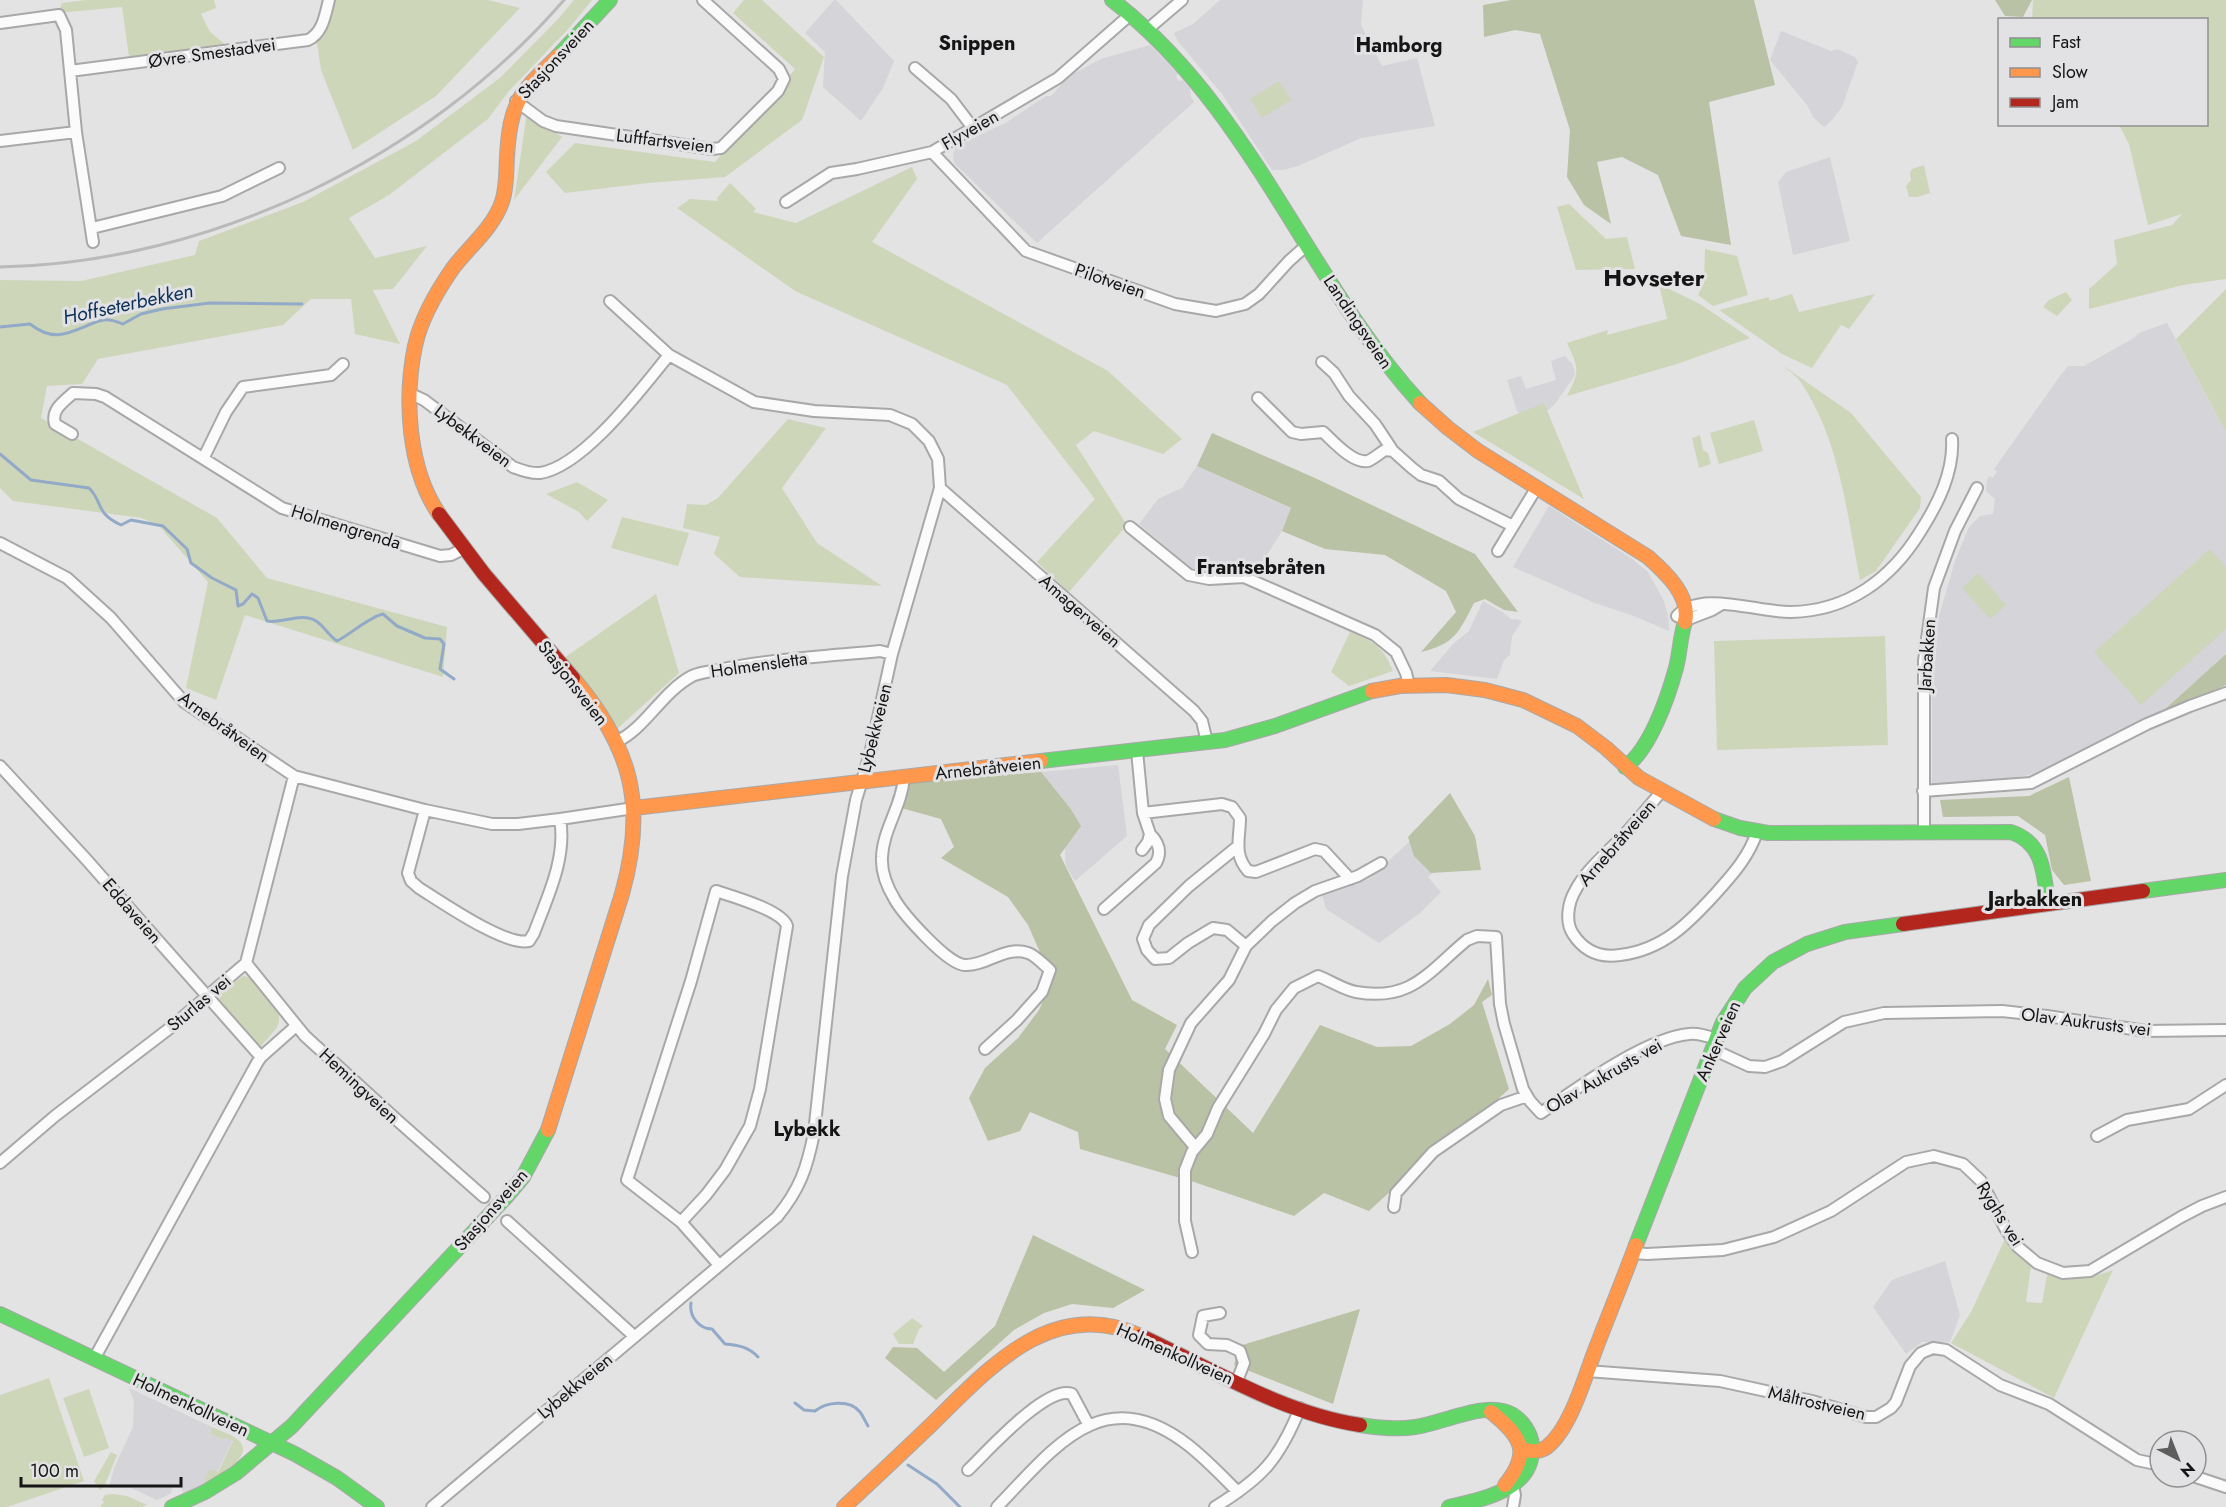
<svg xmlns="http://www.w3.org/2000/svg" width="2226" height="1507" font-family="Jost,sans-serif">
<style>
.built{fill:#d4d4d9}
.green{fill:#ced6ba}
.forest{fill:#b9c2a4}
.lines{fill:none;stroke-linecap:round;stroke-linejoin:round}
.stream{stroke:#92aac8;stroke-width:3}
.street-casing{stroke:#a8a8a8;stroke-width:14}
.fast-casing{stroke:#a8a8a8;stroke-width:16}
.slow-casing{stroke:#a8a8a8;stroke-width:16}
.jam-casing{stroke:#a8a8a8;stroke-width:16}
.street{stroke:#fbfbfb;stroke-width:10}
.fast{stroke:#63d668;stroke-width:14}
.slow{stroke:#ff974d;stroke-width:14}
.jam{stroke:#b3261e;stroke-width:14}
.rail{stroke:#bababa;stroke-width:3}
.labels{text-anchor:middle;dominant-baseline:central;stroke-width:6;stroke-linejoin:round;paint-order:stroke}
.street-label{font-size:18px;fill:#151515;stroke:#e2e2e4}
.neighbourhood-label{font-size:20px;font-weight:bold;fill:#151515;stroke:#e2e2e4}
.water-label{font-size:20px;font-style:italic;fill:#0c315a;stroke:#e2e2e4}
.district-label{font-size:24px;font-weight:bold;fill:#151515;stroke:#e2e2e4}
</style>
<rect width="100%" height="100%" fill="#e3e3e3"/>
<path class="built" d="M 834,0 L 836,0 L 894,61 L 883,88 L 861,121 L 823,87 L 825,52 L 805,33 Z
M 1220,0 L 1363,0 L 1361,25 L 1382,66 L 1417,58 L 1435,126 L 1361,138 L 1298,166 L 1283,170 L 1272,170 L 1222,94 L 1177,40 L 1174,33 L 1193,24 Z
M 1781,31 L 1831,51 L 1837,49 L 1855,57 L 1858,62 L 1842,107 L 1832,120 L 1824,127 L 1813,117 L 1807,105 L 1770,60 Z
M 1150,45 L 1178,74 L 1176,77 L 1179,81 L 1183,80 L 1190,89 L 1191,97 L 1194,102 L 1037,243 L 954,163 L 953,154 L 955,149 L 961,144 L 1007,122 L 1046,96 L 1051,96 L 1063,83 L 1063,79 L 1101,59 Z
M 1830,157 L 1850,241 L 1793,255 L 1778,182 L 1786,172 Z
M 2167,323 L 2226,432 L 2226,654 L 2156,717 L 2114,735 L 2046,771 L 2014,778 L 1932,784 L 1932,669 L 1939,616 L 1955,561 L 1969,527 L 1980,516 L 1993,514 L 1995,499 L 1986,491 L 1987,480 L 1989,476 L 1993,478 L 1997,472 L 1994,469 L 2060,376 L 2068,366 L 2084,366 L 2134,338 L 2139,333 Z
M 1565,356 L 1573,365 L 1575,375 L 1555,404 L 1546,412 L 1527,417 L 1517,411 L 1507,380 L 1521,376 L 1526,389 L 1556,380 L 1551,361 Z
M 1197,466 L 1292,509 L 1282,531 L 1257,571 L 1197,573 L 1139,524 L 1158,499 L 1182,488 Z
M 1549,506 L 1631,558 L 1648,572 L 1663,599 L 1668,615 L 1669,631 L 1634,616 L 1595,603 L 1513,567 Z
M 1483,601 L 1501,611 L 1511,619 L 1517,619 L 1522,621 L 1512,636 L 1510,655 L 1504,660 L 1497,679 L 1430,671 L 1453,644 L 1469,631 Z
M 1118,765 L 1127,836 L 1075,881 L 1066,866 L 1063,821 L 1030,773 Z
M 1425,827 L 1436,870 L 1428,877 L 1441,892 L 1420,913 L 1379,943 L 1326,909 L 1322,895 L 1369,879 Z
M 1945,1261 L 1960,1315 L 1950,1342 L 1922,1342 L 1906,1354 L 1873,1307 L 1892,1280 Z
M 129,1388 L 212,1427 L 210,1434 L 224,1440 L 226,1437 L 233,1440 L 217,1472 L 211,1469 L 206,1483 L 183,1493 L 181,1487 L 173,1487 L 170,1494 L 157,1500 L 131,1488 L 109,1488 L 114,1468 L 133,1427 L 134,1401 Z"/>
<path class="green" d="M 86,0 L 214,0 L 216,8 L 201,14 L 210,32 L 227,46 L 129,57 L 122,7 L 58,13 L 62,3 Z
M 335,0 L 488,0 L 520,8 L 436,96 L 353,150 L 321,70 L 317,43 L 327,29 Z
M 574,0 L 592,0 L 570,27 L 509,91 L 488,119 L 389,195 L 349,218 L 375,258 L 427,246 L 393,289 L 373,290 L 400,344 L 355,334 L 351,299 L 311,299 L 283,325 L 98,359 L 82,384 L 47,386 L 41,418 L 217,518 L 267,578 L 447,627 L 443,677 L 245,615 L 216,700 L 186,688 L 208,582 L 159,526 L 142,518 L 13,501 L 0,488 L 0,280 L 81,281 L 195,255 L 199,241 L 303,202 L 416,141 L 501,77 L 558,19 Z
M 744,0 L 762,0 L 824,57 L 802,120 L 725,177 L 648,183 L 565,193 L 546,172 L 575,143 L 715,162 L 795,69 L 733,13 Z
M 2033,0 L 2226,0 L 2226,279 L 2183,285 L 2089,309 L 2089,289 L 2117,264 L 2114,240 L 2172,225 L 2182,214 L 2148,225 L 2129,144 L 2119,125 L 2206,124 L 2206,20 L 2032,19 Z
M 1279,81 L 1291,100 L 1262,118 L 1250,99 Z
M 527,113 L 562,137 L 514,200 Z
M 1924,165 L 1930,193 L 1917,197 L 1909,197 L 1906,186 L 1911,180 L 1910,173 L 1912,169 Z
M 912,167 L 917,179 L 872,242 L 1108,371 L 1182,439 L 1163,454 L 1094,431 L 1076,445 L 1127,525 L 1069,592 L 1037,562 L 1095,499 L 1007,385 L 795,291 L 677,208 L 690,199 L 718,201 L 717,198 L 730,183 L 756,209 L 753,212 L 796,223 Z
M 1569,204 L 1606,239 L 1627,237 L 1635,269 L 1576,270 L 1557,207 Z
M 1705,249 L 1737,256 L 1748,295 L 1713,306 L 1698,295 L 1704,283 Z
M 1659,284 L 1700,304 L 1750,338 L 1677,364 L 1567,396 C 1580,371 1579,369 1567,343 L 1608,330 L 1607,335 L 1667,319 Z
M 2226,289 L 2226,432 L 2176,339 Z
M 2066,292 L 2072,300 L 2057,316 L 2043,307 L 2049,300 Z
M 1792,294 L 1799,312 L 1875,294 L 1849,329 L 1841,325 L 1812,368 L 1782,354 L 1719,310 L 1769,297 L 1769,301 Z
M 1782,365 L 1851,413 L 1921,497 L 1920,508 L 1876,571 L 1860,580 C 1847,514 1840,442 1802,384 C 1798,377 1789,371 1782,365 Z
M 1544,403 L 1584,499 L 1473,432 Z
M 788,419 L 826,428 L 782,488 L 817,543 L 882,586 L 740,577 L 714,554 L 720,537 L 683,528 L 687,504 L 706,505 L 718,498 Z
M 1754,420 L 1763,451 L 1719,464 L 1710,433 Z
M 1700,435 L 1703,450 L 1708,453 L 1711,464 L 1699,468 L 1692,438 Z
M 577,482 L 608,500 L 587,521 L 579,512 L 546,494 Z
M 622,517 L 689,533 L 678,566 L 611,548 Z
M 2210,549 L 2226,567 L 2226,629 L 2141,705 L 2094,652 Z
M 1978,573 L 2006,605 L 1990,619 L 1962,588 Z
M 656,594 L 679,673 L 618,728 L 564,658 Z
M 1350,632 C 1375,643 1382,645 1393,671 L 1349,686 L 1331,672 Z
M 1885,636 L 1888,745 L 1717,750 L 1714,641 Z
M 243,976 L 252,978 L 279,1012 L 279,1022 L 276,1029 L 260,1047 L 255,1045 L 214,999 Z
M 2005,1239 L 2014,1252 L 2031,1267 L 2026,1302 L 2042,1303 L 2047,1275 C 2073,1281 2088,1279 2113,1270 L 2054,1398 L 1951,1343 L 1971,1312 Z
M 912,1318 L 923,1326 L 919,1329 L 913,1344 L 899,1344 L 893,1334 Z
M 49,1378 L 84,1481 L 7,1507 L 0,1507 L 0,1395 Z
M 89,1389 L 109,1448 L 84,1457 L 63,1398 Z
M 212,1427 C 220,1431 236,1435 241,1443 C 252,1459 216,1476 206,1483 L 205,1478 L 210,1469 L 218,1472 L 233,1441 L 226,1437 L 224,1440 L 210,1434 Z
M 111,1452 L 117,1455 L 104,1487 L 100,1490 L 94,1481 Z
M 113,1494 L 127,1496 L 147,1505 L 142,1507 L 100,1507 L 104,1502 L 102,1500 L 105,1495 Z"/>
<path class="forest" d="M 1511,0 L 1754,0 L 1775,85 L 1709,102 L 1731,245 L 1681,236 L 1658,175 L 1622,157 L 1597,162 L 1611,224 L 1584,205 L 1567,177 L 1570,130 L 1540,34 L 1515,30 L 1484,37 L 1483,5 Z
M 1995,0 L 2032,0 L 2023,17 L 2005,16 Z
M 1212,433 L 1315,478 L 1475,554 L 1518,612 L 1504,610 L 1485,599 L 1474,603 C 1459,632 1455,644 1421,652 L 1456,612 L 1446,591 L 1385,555 L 1325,549 L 1282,531 L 1291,508 L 1197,466 Z
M 2226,654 L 2226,685 L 2156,717 L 2164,710 Z
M 1041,772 L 1070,808 L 1081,826 L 1060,855 L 1132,1000 L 1177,1025 L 1165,1049 L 1253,1133 L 1320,1025 L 1377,1047 L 1411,1046 L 1450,1024 L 1474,1005 L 1488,979 L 1492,995 L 1482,1002 L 1509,1089 L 1475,1120 L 1446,1140 L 1369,1211 L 1324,1193 L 1294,1216 L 1194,1182 L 1080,1149 L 1078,1132 L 1030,1112 L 1020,1131 L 988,1141 L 969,1098 L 985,1068 L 1018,1038 L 1039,1010 L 1047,992 L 1046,966 L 1028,925 L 1008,897 L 941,858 L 954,847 L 941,819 L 894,806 L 898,783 Z
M 2069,777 L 2091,881 L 2064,885 L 2052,870 L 2045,835 L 2018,816 L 1943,817 L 1940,800 L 2029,796 Z
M 1450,793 L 1475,836 L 1481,870 L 1431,873 L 1414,856 L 1408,837 Z
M 1033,1235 L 1145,1290 L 1113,1308 L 1072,1304 L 1044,1313 L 1014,1330 L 936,1400 L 885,1358 L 893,1347 L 917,1348 L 944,1372 L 995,1326 Z
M 1360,1309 L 1333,1404 L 1234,1365 L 1239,1346 Z"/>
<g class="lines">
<path class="stream" d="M 0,327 L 30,324 C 53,342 67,334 91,324 C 96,322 104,319 109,320 C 114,320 119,323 123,324 L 141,314 L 162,309 L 210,303 L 302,304
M 0,454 L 31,480 L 89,488 C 104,503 94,512 121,525 L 131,520 L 163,526 L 187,549 L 191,563 L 212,578 L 236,590 L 238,606 L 243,604 L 252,594 L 258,598 L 267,621 C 282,624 301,612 316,621 C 324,626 328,635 337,641 C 351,634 369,617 383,614 L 397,626 L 425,638 L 440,639 L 444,644 L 440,669 L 454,679
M 691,1303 C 689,1316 699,1329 712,1329 L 725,1344 C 738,1345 749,1347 758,1357
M 795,1403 L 804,1410 L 815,1411 C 826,1402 850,1399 860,1412 C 863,1416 865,1421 868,1426
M 908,1465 L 937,1484 L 960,1507"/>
<g class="street-casing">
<path id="street" d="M 0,23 L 59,15 L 66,30 L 76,132 L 0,141
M 1148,29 L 1182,0
M 915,68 L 951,99 L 973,128
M 70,71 L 308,40 C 323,33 325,15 329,0
M 516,101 L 543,121 L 556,126 L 712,149 L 721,148 L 778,91 L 784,79 L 779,69 L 703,0
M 76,132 L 93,242
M 932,152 L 1026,251 L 1175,304 L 1216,311 L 1245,304 L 1259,294 L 1289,261 L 1307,245
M 786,202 L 831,173 L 857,169 L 932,152 L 1058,78 L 1131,14
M 92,228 L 222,196 L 279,168
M 1322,362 L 1334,373 L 1349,396 L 1375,424 L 1393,451 L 1412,468 L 1421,475 L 1439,481 L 1459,499 L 1513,526
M 411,394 L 424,400 L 513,467 C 521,470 530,474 540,473 C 583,467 642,388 669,355
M 1258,398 L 1292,432 L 1301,434 L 1323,432 C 1333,441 1353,464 1368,461 C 1373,459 1380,453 1385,450 L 1393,451
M 72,434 L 55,424 C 51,409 63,403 73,393 L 96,394 L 105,397 L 282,508 L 440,556 L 451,555 L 463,549
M 204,457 L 226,412 L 243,387 L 331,375 L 343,364
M 940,488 L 1194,711 L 1202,721 L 1207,742
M 1130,527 L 1189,575 L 1209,579 L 1244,577 L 1375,635 L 1396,652 L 1406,673 L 1409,685
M 0,543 L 67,578 L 111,618 L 184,702 L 294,776 L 425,810 L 492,824 L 518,824 L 560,819 L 634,808
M 1498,551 L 1537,487
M 1722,604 L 1712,610 L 1686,620 L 1677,616 C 1700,589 1759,613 1791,612 C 1848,611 1891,579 1920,532 C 1938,504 1954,472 1952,439
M 616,742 C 646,728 661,693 692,676 C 701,672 713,671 723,669 C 774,659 828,656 880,651 L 892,654
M 1137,751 L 1143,813 L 1150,834 L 1148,842 L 1142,850
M 0,766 L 85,858 L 261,1057
M 904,777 C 902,806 883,829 882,857 C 881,872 887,887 895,900 C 904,915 948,965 965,965 C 986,966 1006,945 1028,953 C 1035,955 1044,965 1050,970 L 1042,992 L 1017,1020 L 985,1049
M 1662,791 C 1648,807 1635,824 1620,839 C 1605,855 1585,871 1575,891 C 1568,903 1565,922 1573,934 C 1584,951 1600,958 1620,955 C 1663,950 1689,923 1717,892 C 1734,873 1749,856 1757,832
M 1923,791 L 2031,783 L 2147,724 L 2190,706 L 2226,693
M 425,810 L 408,873 L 411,881 L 419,888 C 440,901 506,947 529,941 L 534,933 C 547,898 567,858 560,819
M 1143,813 L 1222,804 L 1232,807 L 1240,818 C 1240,838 1233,854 1248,871 L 1256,872 L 1315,849 L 1324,851 L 1350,879
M 1924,832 L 1924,661 L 1934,588 L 1955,531 L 1977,488
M 1237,847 L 1189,886 L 1149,925 L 1143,939 L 1147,950 L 1155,959 L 1169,958 L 1188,943 L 1213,928 L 1227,930 L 1246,946
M 1104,909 L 1156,863 C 1162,852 1159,843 1150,834
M 246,963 L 305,1036 L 398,1121 L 484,1197
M 1712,1049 L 1749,1066 L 1765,1067 L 1782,1061 L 1844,1022 L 1884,1013 L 2002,1011 L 2047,1016 L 2146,1031 L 2226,1030
M 2097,1136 L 2127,1120 L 2189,1109 L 2226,1085
M 1195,1147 L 1169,1116 L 1165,1099 L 1169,1070 L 1191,1023 L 1229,980 L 1246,946 L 1272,921 L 1295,903 L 1315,891 L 1358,876 L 1381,863
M 0,1163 L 55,1116 L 170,1028 L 246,963 L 294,776
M 1394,1207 L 1396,1193 L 1433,1152 L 1501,1105 L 1527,1096
M 507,1221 L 634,1336
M 681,1222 L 706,1195 L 725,1170 L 750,1126 L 760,1089 L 787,926 C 782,910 731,896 716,891 L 691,981 L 627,1180 L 681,1222 L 719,1265
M 1192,1252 L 1185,1221 L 1185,1170 L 1192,1152 L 1207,1134 L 1218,1108 L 1264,1034 L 1276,1010 L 1294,988 L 1318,976 C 1331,981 1344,990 1356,992 C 1412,1002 1429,971 1467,940 L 1477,936 L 1496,937 L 1500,1004 L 1504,1024 L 1523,1089 L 1530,1101 L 1541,1113 C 1577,1088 1646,1038 1689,1034 C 1698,1033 1707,1036 1716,1039
M 1633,1253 L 1647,1254 L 1723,1250 L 1774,1237 L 1831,1211 L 1906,1162 L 1934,1156 L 1963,1164 L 1981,1181 L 2005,1228 L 2018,1247 L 2037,1263 L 2063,1273 L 2090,1271 L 2181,1217 L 2202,1206 L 2226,1197
M 1220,1313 L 1203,1316 L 1199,1335 L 1208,1344 L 1227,1345 L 1240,1351 L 1244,1363 L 1237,1381
M 94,1359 L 257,1063 L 261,1057 L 296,1026
M 1587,1371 L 1720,1381 L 1812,1401 L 1866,1417 L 1876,1417 L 1891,1408 L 1896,1402 L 1910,1366 L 1921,1353 L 1933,1348 L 1946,1350 L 2000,1385 L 2049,1404 L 2137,1460 L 2160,1465
M 968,1470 C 986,1453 1047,1384 1072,1394 L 1088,1424
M 2196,1477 L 2226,1487
M 1512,1481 L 1515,1495 L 1513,1507
M 432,1507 L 777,1217 C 800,1189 807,1168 814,1133 L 842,876 L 856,800 L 870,754 L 892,654 L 940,488 L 938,459 L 929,441 L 912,424 L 890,415 L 814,411 L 754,402 L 669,355 L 610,301
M 997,1507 C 1054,1448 1103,1379 1188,1445 C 1206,1459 1222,1476 1238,1492
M 1215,1507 C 1262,1478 1279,1460 1300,1408"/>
</g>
<g class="fast-casing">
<path id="fast" d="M 1112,0 C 1251,107 1305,277 1420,403
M 558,56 L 610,0
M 1041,761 L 1225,740 L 1275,726 L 1372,691
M 1625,767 C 1650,750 1668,697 1676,668 C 1680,653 1680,637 1685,622
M 1714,819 L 1740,828 L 1768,833 L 2011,832 C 2044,843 2044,874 2048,904
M 2143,891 L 2226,880
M 1636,1245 L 1723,1022 L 1745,988 L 1773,962 L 1807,944 L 1845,932 L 1903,924
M 0,1314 L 295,1454 L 337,1478 L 377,1507
M 1360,1425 C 1379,1428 1397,1430 1415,1427 C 1442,1424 1488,1399 1513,1415 C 1523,1421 1531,1434 1532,1445 C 1535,1490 1483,1499 1449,1507
M 172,1507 L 205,1492 L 236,1473 L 292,1426 L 507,1196 L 523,1177 L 548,1130"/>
</g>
<g class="slow-casing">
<path id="slow" d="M 1420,403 L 1448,428 L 1478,451 L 1648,557 C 1666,573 1691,596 1685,622
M 439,514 C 408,469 404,399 415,346 C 421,318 437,291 453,268 C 469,247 493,228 502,202 C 507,188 506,171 507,157 C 510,101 520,93 558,56
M 1372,691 L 1400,686 L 1446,685 L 1485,690 L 1523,700 L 1577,726 L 1606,748 L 1639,778 L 1714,819
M 634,808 L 1041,761
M 548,1130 L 622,894 C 647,805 632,748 573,678
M 1491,1412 C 1521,1436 1532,1452 1505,1485
M 1521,1448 C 1530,1452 1538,1453 1547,1447 C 1571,1428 1585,1376 1596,1348 C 1609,1314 1623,1280 1636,1245
M 844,1507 C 874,1479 904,1451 934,1422 C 991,1366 1053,1296 1141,1336"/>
</g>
<g class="jam-casing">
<path id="jam" d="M 439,514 L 484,574 L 573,678
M 1903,924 L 2143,891
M 1141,1336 C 1212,1369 1282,1413 1360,1425"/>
</g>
<use href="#street" class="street"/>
<use href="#fast" class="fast"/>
<use href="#slow" class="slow"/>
<use href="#jam" class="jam"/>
<path class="rail" d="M 0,267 C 210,263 427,158 564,0"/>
</g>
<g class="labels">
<g class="street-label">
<text transform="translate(212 53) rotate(-8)">Øvre Smestadvei</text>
<text transform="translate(556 59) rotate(-47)">Stasjonsveien</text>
<text transform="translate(970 130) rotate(-30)">Flyveien</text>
<text transform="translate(665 141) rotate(7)">Luftfartsveien</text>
<text transform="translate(1110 281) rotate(19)">Pilotveien</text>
<text transform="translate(1358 322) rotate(56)">Landingsveien</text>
<text transform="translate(473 436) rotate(37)">Lybekkveien</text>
<text transform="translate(346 527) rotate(17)">Holmengrenda</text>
<text transform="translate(1080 611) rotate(41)">Amagerveien</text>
<text transform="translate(1927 655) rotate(-86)">Jarbakken</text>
<text transform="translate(759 665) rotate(-8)">Holmensletta</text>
<text transform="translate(573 683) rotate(52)">Stasjonsveien</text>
<text transform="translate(224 727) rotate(36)">Arnebråtveien</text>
<text transform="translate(875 728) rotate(-76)">Lybekkveien</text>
<text transform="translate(988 768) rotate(-6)">Arnebråtveien</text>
<text transform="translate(1617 843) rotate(-49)">Arnebråtveien</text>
<text transform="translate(132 911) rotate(49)">Eddaveien</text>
<text transform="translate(199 1003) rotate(-40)">Sturlas vei</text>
<text transform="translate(2086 1022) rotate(7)">Olav Aukrusts vei</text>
<text transform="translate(1718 1041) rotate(-66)">Ankerveien</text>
<text transform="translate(1604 1076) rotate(-30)">Olav Aukrusts vei</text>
<text transform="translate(359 1086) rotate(43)">Hemingveien</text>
<text transform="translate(491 1210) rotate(-49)">Stasjonsveien</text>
<text transform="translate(2000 1214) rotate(58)">Ryghs vei</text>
<text transform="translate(1175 1354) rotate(24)">Holmenkollveien</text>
<text transform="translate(575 1386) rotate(-40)">Lybekkveien</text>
<text transform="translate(1817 1403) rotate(13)">Måltrostveien</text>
<text transform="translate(191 1405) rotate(25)">Holmenkollveien</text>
</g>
<g class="neighbourhood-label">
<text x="977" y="43">Snippen</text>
<text x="1399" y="45">Hamborg</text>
<text x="1261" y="567">Frantsebråten</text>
<text x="2035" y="899">Jarbakken</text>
<text x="807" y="1129">Lybekk</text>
</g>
<g class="water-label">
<text transform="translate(128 304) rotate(-12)">Hoffseterbekken</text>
</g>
<g class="district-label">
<text x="1654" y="277">Hovseter</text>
</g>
</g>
<rect x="1998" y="18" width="210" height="108" fill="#e2e2e4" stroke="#909091" stroke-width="1.5"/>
<rect x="2010" y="38" width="30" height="9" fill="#63d668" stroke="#909091" stroke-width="1.5"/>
<text x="2052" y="48" font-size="18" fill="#151515">Fast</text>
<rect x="2010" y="68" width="30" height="9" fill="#ff974d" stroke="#909091" stroke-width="1.5"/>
<text x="2052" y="78" font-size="18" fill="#151515">Slow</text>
<rect x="2010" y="98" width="30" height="9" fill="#b3261e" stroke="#909091" stroke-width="1.5"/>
<text x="2052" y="108" font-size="18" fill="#151515">Jam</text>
<g transform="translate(2178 1459) rotate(138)"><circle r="28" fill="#e2e2e4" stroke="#909091" stroke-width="1.5"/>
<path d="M0-4.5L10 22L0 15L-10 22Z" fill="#5d5d5d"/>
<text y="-9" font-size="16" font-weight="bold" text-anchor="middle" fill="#151515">N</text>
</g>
<path d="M21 1477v9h160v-9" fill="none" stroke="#151515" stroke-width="3"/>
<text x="30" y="1477" font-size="18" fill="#151515" stroke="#e2e2e4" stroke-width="4.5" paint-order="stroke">100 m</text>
</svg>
